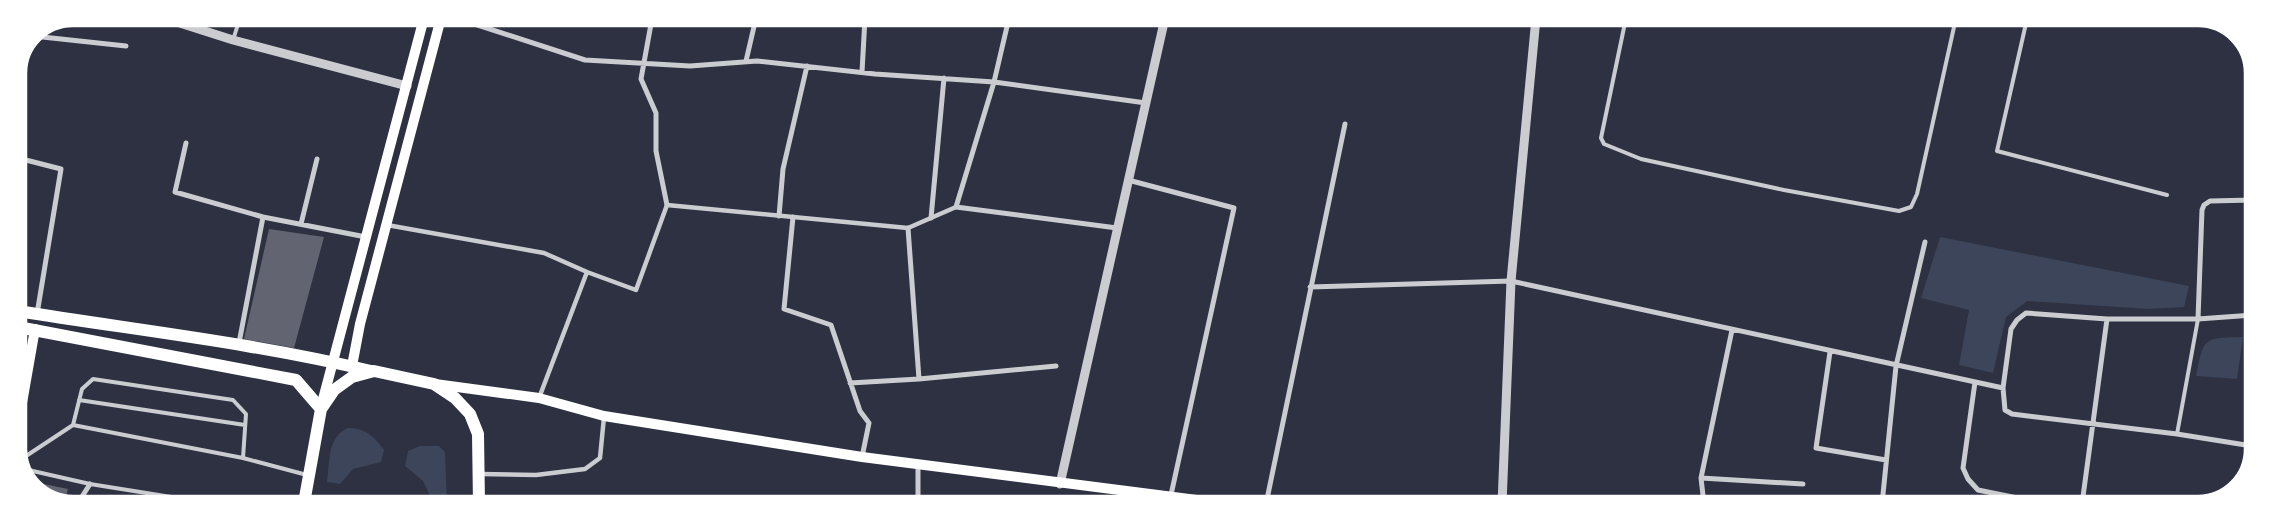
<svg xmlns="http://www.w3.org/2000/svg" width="2271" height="522" font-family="Commissioner,sans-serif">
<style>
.green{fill:#3c4559}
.building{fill:#626471}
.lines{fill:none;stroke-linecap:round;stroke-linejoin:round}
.service{stroke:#caccd0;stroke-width:4}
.pedestrian{stroke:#caccd0;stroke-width:4.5}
.minor{stroke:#caccd0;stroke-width:5}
.tertiary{stroke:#caccd0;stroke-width:9}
.secondary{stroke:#fff;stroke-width:10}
.primary{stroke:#fff;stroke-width:12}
.rim{fill:none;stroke:#fff;stroke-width:2.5}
</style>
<rect width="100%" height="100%" fill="#2d3142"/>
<path class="green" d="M 1940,237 L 2189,286 L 2184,307 L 2148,309 L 2027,301 L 2006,317 L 1993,373 L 1959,365 L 1969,310 L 1921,298 Z
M 2243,337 L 2237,379 L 2196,376 C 2204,337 2203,338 2243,337 Z
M 348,428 C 365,428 374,436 384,450 L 381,462 L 353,469 L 340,484 L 327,482 C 330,462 327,437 348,428 Z
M 420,446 L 439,446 L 445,452 L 447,504 L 434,504 L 423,481 L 405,466 L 408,451 Z"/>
<path class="building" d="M 269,229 L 324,237 L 294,348 L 244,339 Z
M 29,481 L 68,489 L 64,503 L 32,486 Z"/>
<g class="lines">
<path class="service" d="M 1626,18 L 1601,138 L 1604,144 L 1641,159 L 1784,190 L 1899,211 L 1911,207 L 1917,194 L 1956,18
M 2027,19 L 1997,151 L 2167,195
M 233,40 L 240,18
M 79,400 L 245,425
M 73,425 L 82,389 L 93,379 L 233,400 L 246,414 L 243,458
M 2177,434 L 2198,319
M 20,460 L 73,425 L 243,458 L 307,475
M 24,469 L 90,484 L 209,503"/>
<path class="pedestrian" d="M 387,225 L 544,253 L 587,272 L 539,398
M 587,272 L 636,290 L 667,205 L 908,228 L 956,207
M 480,474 L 536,475 L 585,469 L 600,458 L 604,417"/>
<path class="minor" d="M 456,18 L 585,60 L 690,66 L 757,61 L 875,74 L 994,82 L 1146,103
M 1009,18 L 994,82 L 956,207 L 1117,228
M 651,24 L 641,79 L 656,113 L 656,151 L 667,205
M 33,36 L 126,46
M 746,61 L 756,18
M 862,72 L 865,18
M 186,143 L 175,192 L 263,217 L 366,237
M 18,158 L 61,169 L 37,314
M 1128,180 L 1234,208 L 1169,504
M 779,216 L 783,169 L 807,66
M 793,217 L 784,309 L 831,325 L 860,411 L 869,423 L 862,457
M 931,218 L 944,78
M 301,224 L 317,159
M 1310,287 L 1511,281 L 2003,388 L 2005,410 L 2012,414 L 2177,434 L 2252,446
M 2198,319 L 2202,210 L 2204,205 L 2210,201 L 2253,200
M 239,343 L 263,217
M 1830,352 L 1816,448 L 1886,460
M 919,379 L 1056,366
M 1975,382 L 1963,468 L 1968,479 L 1978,490 L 2047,504
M 850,383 L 919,379 L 908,228
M 2003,388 L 2011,329 L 2017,320 L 2026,313 L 2107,319 L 2198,319 L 2253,315
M 1701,478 L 1803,484
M 78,503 L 90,484
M 918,504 L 918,464
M 1266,504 L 1345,124
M 1704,504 L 1701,478 L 1732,330
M 1882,504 L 1896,366 L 1925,242
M 2082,504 L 2107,319"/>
<path class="tertiary" d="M 164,18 L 233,40 L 407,86
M 1060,484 L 1165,18
M 1502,504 L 1511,281 L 1536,18"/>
<path class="secondary" d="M 352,366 L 360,324 L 441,18
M 435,384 L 539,398 L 604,416 L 862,457 L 1228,504
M 322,403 L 424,18
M 18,426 L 35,329"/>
<path class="primary" d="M 18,311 C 135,330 255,343 371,371
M 18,327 L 296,380 L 321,409
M 304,503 L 321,409 L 334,390 L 352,377 L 374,371 L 434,384 L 455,398 L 470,414 L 478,434 L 479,504"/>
</g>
<path d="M0 0H2271V522H0ZM73 26H2198A47 47 0 0 1 2245 73V449A47 47 0 0 1 2198 496H73A47 47 0 0 1 26 449V73A47 47 0 0 1 73 26Z" fill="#fff" fill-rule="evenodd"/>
<path class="rim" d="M73 26H2198A47 47 0 0 1 2245 73V449A47 47 0 0 1 2198 496H73A47 47 0 0 1 26 449V73A47 47 0 0 1 73 26Z"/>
</svg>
